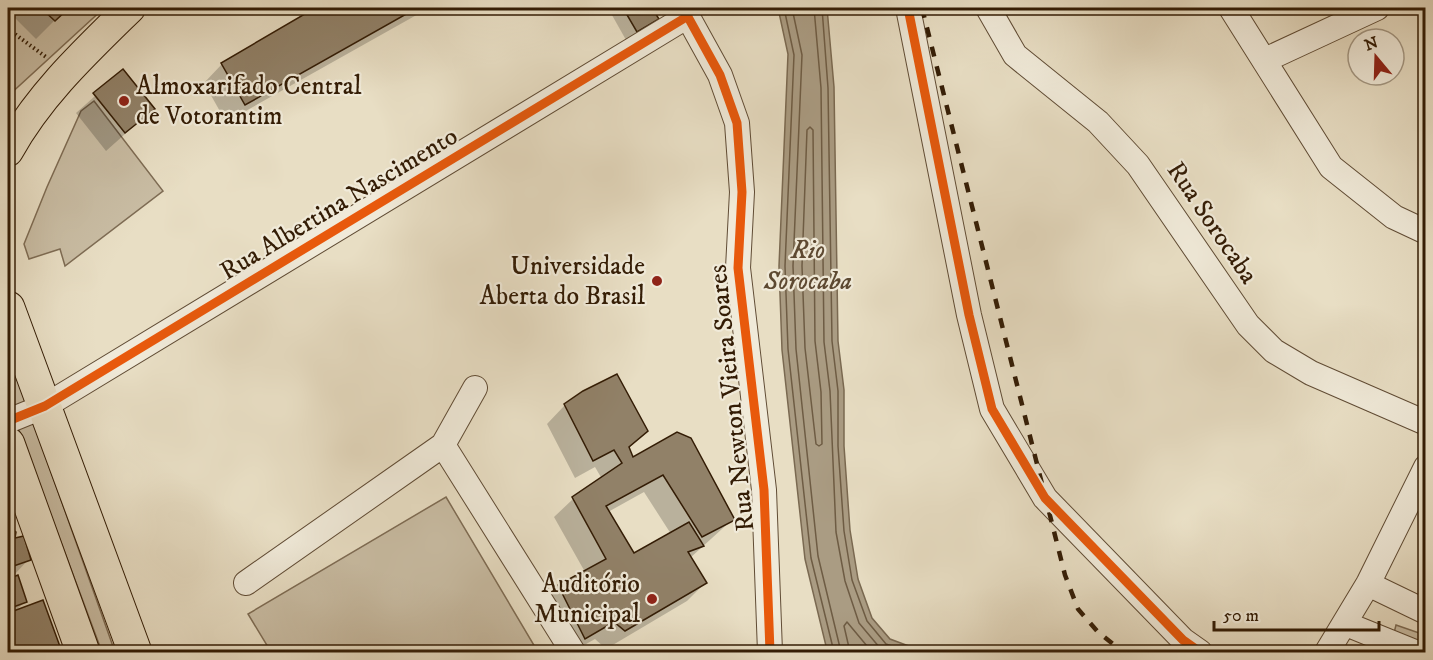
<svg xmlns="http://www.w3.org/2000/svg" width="1433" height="660" font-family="'IM FELL DW Pica',serif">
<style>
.green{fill:#c9bda4;stroke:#7e6c54;stroke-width:1.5}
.water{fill:#aa9c83;stroke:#7a6951;stroke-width:1.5}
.shadow{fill:#0003;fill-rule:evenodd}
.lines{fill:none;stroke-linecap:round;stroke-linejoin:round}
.shore{stroke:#6e5c44;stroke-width:1.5}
.building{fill:#918168;stroke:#331c05;stroke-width:1.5}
.minor-casing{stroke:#604c35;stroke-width:26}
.major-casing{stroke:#331c05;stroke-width:32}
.highway-casing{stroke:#331c05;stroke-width:35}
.path{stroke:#331c05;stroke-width:4;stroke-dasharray:1.5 3;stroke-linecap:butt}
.minor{stroke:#f0ead9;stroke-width:24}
.major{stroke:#e8dec4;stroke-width:30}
.highway{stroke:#e8dec4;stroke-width:33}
.rail{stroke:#331c05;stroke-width:4.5;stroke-dasharray:10 10;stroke-linecap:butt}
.cycleway-casing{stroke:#f0ead9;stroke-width:13}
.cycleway{stroke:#e8590c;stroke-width:9}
.poi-dot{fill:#8f2418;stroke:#f0ead9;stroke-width:2}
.labels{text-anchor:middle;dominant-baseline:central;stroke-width:4.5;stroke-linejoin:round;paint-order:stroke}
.poi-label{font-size:26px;fill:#331c05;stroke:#f0ead9;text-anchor:end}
.street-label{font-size:26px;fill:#331c05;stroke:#f0ead9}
.water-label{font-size:27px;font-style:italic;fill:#5d4931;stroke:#f0ead9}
</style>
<rect width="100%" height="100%" fill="#e8dec4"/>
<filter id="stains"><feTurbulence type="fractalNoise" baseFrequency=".00333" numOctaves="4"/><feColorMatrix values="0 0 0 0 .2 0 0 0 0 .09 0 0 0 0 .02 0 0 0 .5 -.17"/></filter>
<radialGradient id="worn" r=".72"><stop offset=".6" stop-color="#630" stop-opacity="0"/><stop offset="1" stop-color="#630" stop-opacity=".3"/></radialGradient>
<path class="green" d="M 8,8 L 104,8 L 8,96 Z
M 94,101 L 163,191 L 65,266 L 60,249 L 29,259 L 24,244 L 47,187 L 81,111 Z
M 8,348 L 27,405 L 13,410 L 8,395 Z
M 32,418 L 115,652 L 102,652 L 16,422 Z
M 446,497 L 538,652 L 271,652 L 248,614 Z
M 1396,625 L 1425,635 L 1425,648 L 1394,633 Z"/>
<path class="water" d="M 778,8 L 827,8 L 834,87 L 838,341 L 844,390 L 844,446 L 850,530 L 858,579 L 872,618 L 890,639 L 914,648 L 939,647 L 956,652 L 829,652 L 826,646 L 805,559 L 782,350 L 779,266 L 788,54 Z"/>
<path class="shadow" d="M 8,8 L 67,8 L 36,39 L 8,11 Z
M 318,8 L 429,8 L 226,122 L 204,83 L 222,64 Z
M 608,8 L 650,8 L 657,19 L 647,29 L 626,40 Z
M 123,71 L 153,109 L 106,151 L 76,113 Z
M 565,405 L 646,431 L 628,449 L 632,459 L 677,434 L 733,519 L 690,558 L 705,583 L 687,601 L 606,649 L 595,639 L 572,652 L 540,605 L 558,586 L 585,572 L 554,517 L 573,499 L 602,479 L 595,467 L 575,478 L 547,424 ZM 644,492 L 671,534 L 634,555 L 608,512 Z
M 8,518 L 8,527 L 14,533 L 13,540 L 29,559 L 15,574 L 8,576 Z
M 17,577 L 25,602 L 15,611 L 42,602 L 60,652 L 8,652 L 8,580 Z"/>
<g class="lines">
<path class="shore" d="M 784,8 L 794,55 L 785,266 L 788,349 L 811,558 L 834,652
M 792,8 L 802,55 L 793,266 L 796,349 L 818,556 L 841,652
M 814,8 L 821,88 L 824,342 L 830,391 L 836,532 L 845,581 L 859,623 L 880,648 L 888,652
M 822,8 L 828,88 L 832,341 L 838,391 L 838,446 L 844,531 L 852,580 L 867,621 L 886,644 L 908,652
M 810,127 L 813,130 L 815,341 L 821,392 L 822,444 L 819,446 L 816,444 L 805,348 L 802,266 L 807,130 Z
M 850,652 L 844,626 L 847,622 L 872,652"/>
</g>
<path class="building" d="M 41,8 L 69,8 L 55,21 Z
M 315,8 L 417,8 L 245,105 L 221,63 Z
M 623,8 L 652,8 L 659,19 L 637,32 Z
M 123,69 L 155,109 L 125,133 L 93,93 Z
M 617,374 L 648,431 L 629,447 L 633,457 L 677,432 L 691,438 L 735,520 L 702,537 L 663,475 L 606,506 L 634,553 L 689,522 L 704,546 L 688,552 L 707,583 L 625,631 L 614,622 L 585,639 L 558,585 L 606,559 L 572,497 L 622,463 L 614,450 L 593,461 L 564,404 L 583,391 Z
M 9,515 L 9,526 L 16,532 L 15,538 L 24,536 L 31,560 L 8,568 Z
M 18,575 L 27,602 L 8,609 L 8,579 Z
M 43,600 L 62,652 L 8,652 L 8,613 Z"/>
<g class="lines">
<g class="minor-casing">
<path id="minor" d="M 683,8 L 720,75 L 737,123 L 742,192 L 738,268 L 764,490 L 770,652
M 908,8 L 969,315 L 992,409 L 1045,498 L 1183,640 L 1200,652
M 988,8 L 1015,55 L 1098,122 L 1138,165 L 1248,325 L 1274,351 L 1311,373 L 1426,423
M 1231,8 L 1331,167 L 1394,217 L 1426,232
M 1265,60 L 1377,8
M 8,421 L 45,406 L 688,16
M 443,445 L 475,388
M 246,583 L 443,445 L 573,652
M 1368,584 L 1426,612
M 1346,624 L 1415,652
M 1327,652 L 1368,584 L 1426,467"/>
</g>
<g class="major-casing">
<path id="major" d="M 8,151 C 39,95 85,52 130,8"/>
</g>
<g class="highway-casing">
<path id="highway" d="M 8,308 L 135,652
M 8,444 L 83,652"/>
</g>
<path class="path" d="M 8,29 L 46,57"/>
<use href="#minor" class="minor"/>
<use href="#major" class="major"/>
<use href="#highway" class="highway"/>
<path class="rail" d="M 922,8 L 1065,575 L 1078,609 L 1097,631 L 1123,652"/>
<g class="cycleway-casing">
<path id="cycleway" d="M 683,8 L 720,75 L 737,123 L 742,192 L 738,268 L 764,490 L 770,652
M 908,8 L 969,315 L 992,409 L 1045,498 L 1183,640 L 1200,652
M 8,421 L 45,406 L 688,16"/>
</g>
<use href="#cycleway" class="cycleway"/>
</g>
<g class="poi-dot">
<circle cx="124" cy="101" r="6"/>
<circle cx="657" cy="281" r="6"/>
<circle cx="652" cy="599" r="6"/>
</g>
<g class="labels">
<g class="poi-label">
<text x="136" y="86" text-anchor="start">Almoxarifado Central<tspan x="136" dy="30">de Votorantim</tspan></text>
<text x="645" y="266">Universidade<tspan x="645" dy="30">Aberta do Brasil</tspan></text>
<text x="640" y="584">Auditório<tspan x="640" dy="30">Municipal</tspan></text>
</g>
<g class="street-label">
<text transform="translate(339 204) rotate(-31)">Rua Albertina Nascimento</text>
<text transform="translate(1212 223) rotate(56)">Rua Sorocaba</text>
<text transform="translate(732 398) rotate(-96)">Rua Newton Vieira Soares</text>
</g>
<g class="water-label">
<text x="808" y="250">Rio<tspan x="808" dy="31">Sorocaba</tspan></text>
</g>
</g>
<rect width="1433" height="660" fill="none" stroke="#e8dec4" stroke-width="30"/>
<rect x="9" y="9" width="1415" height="642" fill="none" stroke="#331c05" stroke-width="3"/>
<rect x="15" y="15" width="1403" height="630" fill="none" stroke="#331c05" stroke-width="1.5"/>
<g transform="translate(1376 57) rotate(341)"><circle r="28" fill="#f0ead9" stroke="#a49884" stroke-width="1.5"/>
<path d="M0-4.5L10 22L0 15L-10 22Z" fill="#8f2418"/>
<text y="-9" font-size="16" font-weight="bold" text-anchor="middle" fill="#331c05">N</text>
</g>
<path d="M1214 621v9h165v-9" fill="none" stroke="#331c05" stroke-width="3"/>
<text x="1223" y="621" font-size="18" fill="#331c05" stroke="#f0ead9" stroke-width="4.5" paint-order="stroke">50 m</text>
<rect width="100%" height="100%" filter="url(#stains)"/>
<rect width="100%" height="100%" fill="url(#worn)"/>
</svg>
